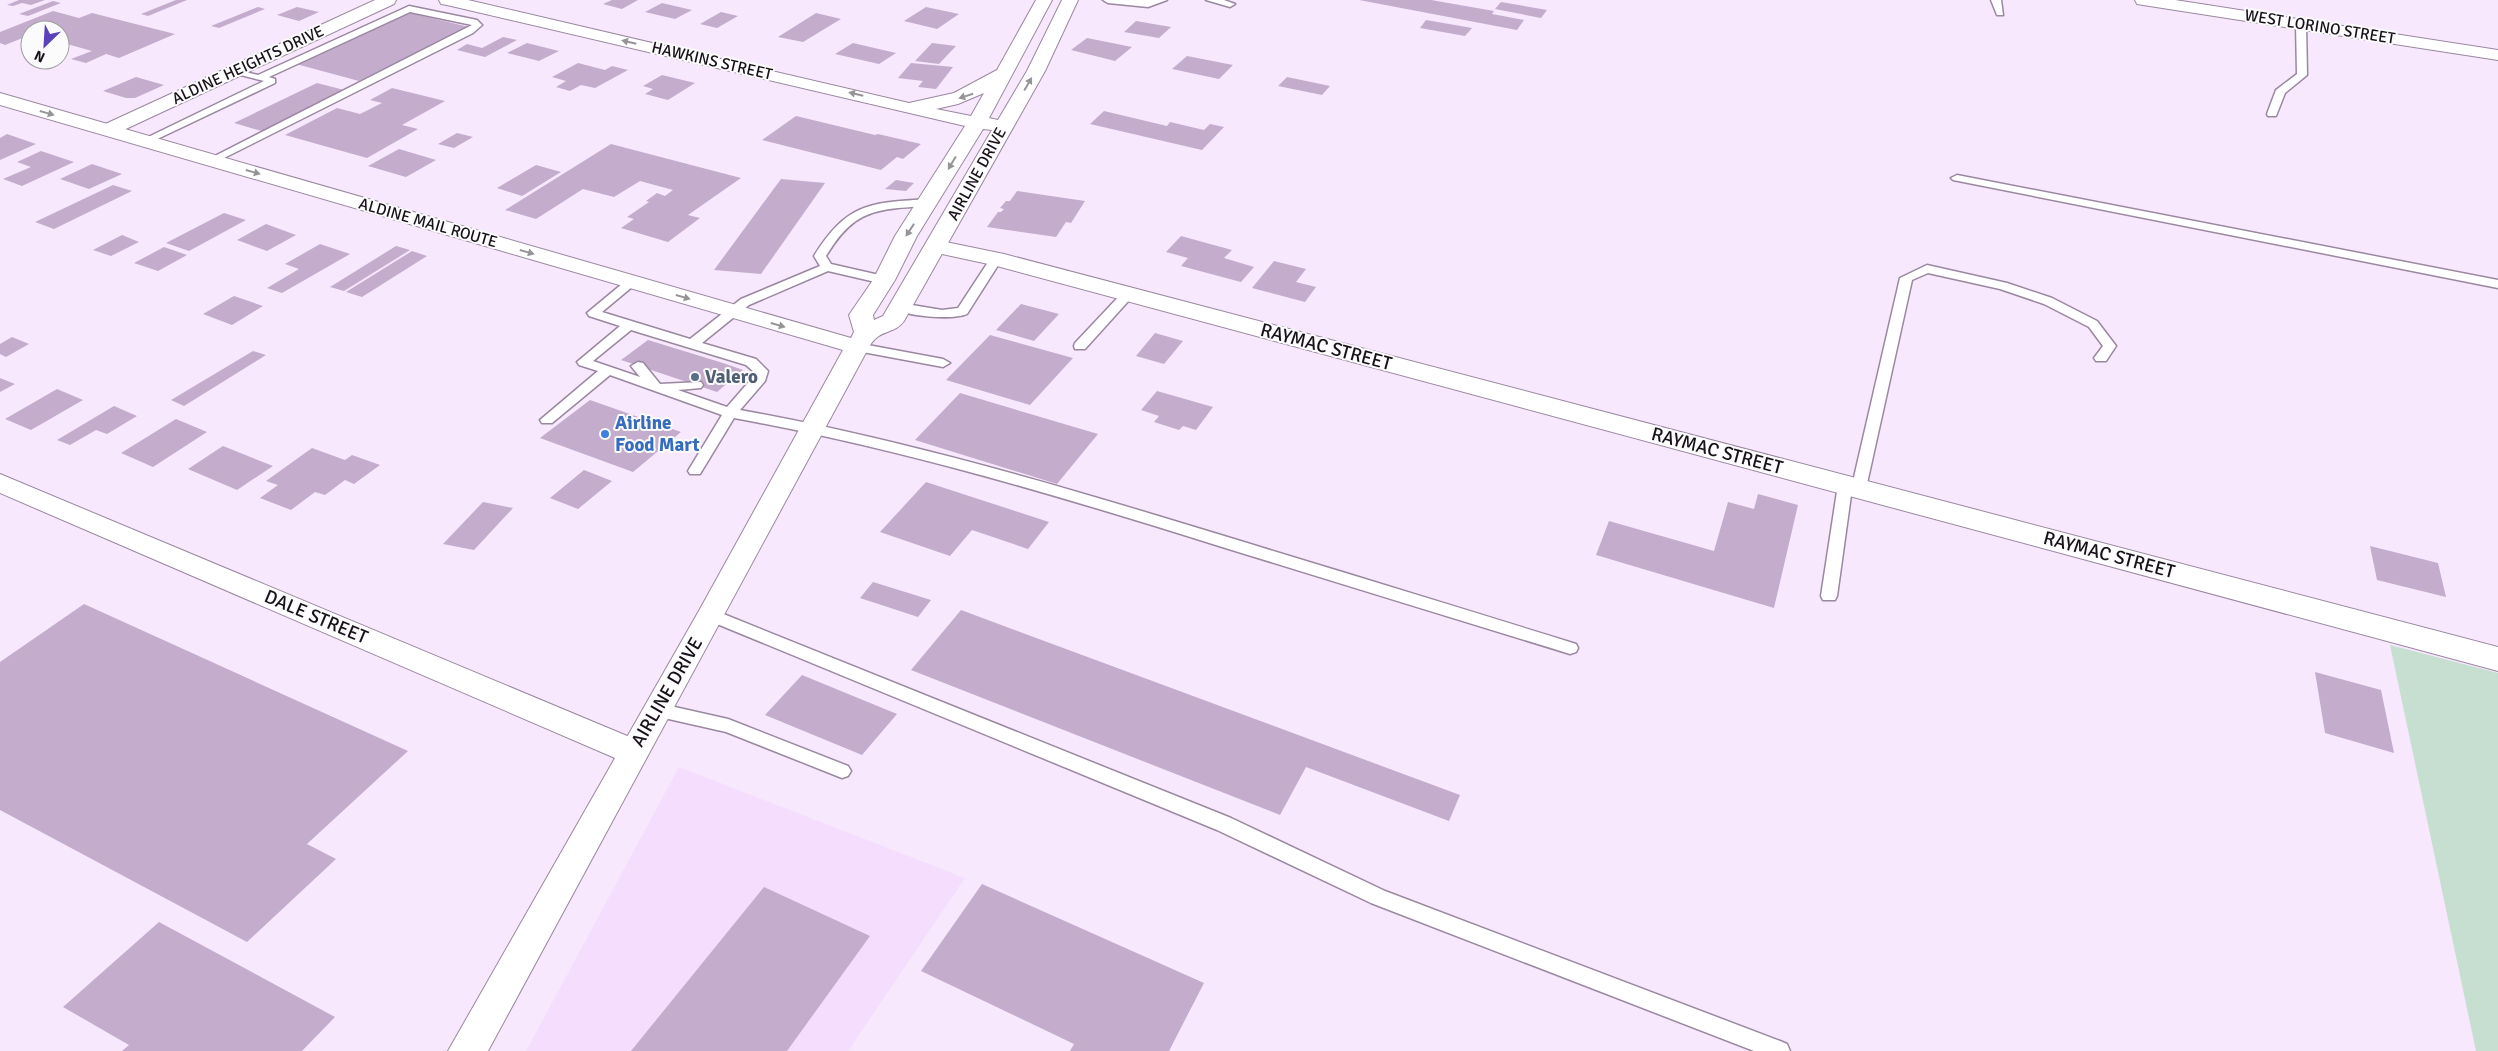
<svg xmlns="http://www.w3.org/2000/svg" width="2498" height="1051" font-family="Signika,sans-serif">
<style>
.built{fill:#f5ddfd}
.green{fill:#c7dfd0}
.building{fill:#c4accd}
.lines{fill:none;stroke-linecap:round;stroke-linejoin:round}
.service-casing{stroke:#9a88a0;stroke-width:3}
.minor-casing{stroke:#9a88a0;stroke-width:2}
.secondary-casing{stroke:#9a88a0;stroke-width:2}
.service{fill:#fff;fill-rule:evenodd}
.minor{fill:#fff;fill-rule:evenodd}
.secondary{fill:#fff;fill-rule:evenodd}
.oneway{fill:#979498}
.service-dot{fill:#5c6f8a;stroke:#fbfbfb;stroke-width:2}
.shop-dot{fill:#3f7fe0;stroke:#fbfbfb;stroke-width:2}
.labels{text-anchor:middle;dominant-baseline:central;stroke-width:4;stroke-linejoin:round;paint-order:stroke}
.far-street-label{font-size:16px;fill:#18111a;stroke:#fbfbfb}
.street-label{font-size:19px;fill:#18111a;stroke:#fbfbfb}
.service-label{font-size:19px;font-weight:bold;fill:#4e5e75;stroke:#fbfbfb;text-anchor:start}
.shop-label{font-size:19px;font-weight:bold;fill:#366cbe;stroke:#fbfbfb;text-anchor:start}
</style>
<rect width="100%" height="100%" fill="#f7e8fd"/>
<path class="built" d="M 679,767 L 965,878 L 848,1051 L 526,1051 Z"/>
<path class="green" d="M 2390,645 L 2498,673 L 2498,1051 L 2476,1051 Z"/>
<path class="building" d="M 19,0 L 45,0 L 31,5 L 22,3 L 13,6 L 7,5 Z
M 176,0 L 187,0 L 148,16 L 141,14 Z
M 612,0 L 638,0 L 622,9 L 603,4 Z
M 1359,0 L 1431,0 L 1494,11 L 1492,14 L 1524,20 L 1517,30 Z
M 53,1 L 61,3 L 28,16 L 19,14 Z
M 1501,2 L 1547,10 L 1541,18 L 1495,9 Z
M 662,3 L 692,10 L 675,19 L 645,12 Z
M 258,7 L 265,9 L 219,28 L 211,26 Z
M 297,7 L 319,12 L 299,21 L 277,15 Z
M 926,7 L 959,14 L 937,29 L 904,21 Z
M 53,11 L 79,18 L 92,13 L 175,34 L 119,58 L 106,54 L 86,63 L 71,59 L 92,51 L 60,42 L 60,30 L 30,30 L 30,35 L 5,45 L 0,43 L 0,32 Z
M 406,12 L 469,27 L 359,81 L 296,64 Z
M 721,12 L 738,16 L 717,28 L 700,24 Z
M 816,13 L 841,19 L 803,42 L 778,37 Z
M 1426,20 L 1472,28 L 1465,36 L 1420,28 Z
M 1136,21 L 1171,27 L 1159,38 L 1124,32 Z
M 503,37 L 517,40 L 485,57 L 457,50 L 467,44 L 482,48 Z
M 1087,38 L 1132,47 L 1115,61 L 1071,50 Z
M 527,43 L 559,51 L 539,61 L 507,53 Z
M 853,43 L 896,53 L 879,64 L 835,54 Z
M 932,43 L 956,46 L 939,64 L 915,61 Z
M 1187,56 L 1233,65 L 1219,79 L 1172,69 Z
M 578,63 L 605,70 L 612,66 L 628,70 L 595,88 L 581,85 L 570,91 L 556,87 L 566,81 L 552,77 Z
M 911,63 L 953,67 L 936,89 L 918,87 L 923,81 L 898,78 Z
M 662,75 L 695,83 L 668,100 L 645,94 L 653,89 L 643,86 Z
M 136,77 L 164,85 L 135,98 L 126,98 L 103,91 Z
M 1287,77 L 1330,86 L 1322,95 L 1278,86 Z
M 317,83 L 348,91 L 265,132 L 234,123 Z
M 392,88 L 445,101 L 402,125 L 418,129 L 367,158 L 285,135 L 337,108 L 360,114 L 382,103 L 370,100 Z
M 1104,111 L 1167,126 L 1170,122 L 1204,130 L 1210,124 L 1224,127 L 1202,150 L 1090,124 Z
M 796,116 L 875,135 L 878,134 L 921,144 L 903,159 L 897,157 L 881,170 L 762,140 Z
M 457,133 L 473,137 L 454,148 L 438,144 Z
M 7,134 L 36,144 L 0,160 L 0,138 Z
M 611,144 L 741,178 L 688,215 L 700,218 L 668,242 L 621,228 L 634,219 L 627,217 L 649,202 L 646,201 L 657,193 L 665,196 L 673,190 L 640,181 L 614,197 L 583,189 L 536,219 L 505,210 Z
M 399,149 L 436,160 L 406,177 L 368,166 Z
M 41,151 L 74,162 L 22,186 L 3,179 L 31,167 L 17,162 Z
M 92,164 L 122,174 L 89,189 L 60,179 Z
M 536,165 L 561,172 L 522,196 L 497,188 Z
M 781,179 L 825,183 L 761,274 L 714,270 Z
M 896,180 L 914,183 L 906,191 L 885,189 Z
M 113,185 L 132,191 L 54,229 L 35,222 Z
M 1017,191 L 1085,201 L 1071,223 L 1066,222 L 1056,237 L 987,227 L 998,212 L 1001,212 L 1004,209 L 1000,208 L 1006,201 L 1010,201 Z
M 224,213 L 246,220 L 189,251 L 166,243 Z
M 266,224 L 296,235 L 267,251 L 237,240 Z
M 122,235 L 139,242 L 111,256 L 93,250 Z
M 1181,236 L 1232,250 L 1224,258 L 1254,267 L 1241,282 L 1181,266 L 1188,258 L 1166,252 Z
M 320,244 L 350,254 L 282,293 L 267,288 L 299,269 L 285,264 Z
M 396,246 L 410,250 L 344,291 L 330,287 Z
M 164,247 L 187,255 L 158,271 L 134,263 Z
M 412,251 L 427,256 L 362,297 L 346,292 Z
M 1274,261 L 1306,269 L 1296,282 L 1316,287 L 1305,302 L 1252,288 Z
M 234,296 L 263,306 L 232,325 L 203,314 Z
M 1021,304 L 1059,314 L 1034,341 L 996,330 Z
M 1155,333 L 1183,341 L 1164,364 L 1136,356 Z
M 990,335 L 1073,358 L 1030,405 L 946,380 Z
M 12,337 L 29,344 L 6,357 L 0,354 L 0,344 Z
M 648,340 L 723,363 L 743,370 L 717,392 L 621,360 Z
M 253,351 L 266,355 L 184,406 L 171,400 Z
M 0,378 L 15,384 L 0,392 Z
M 57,389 L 83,400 L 31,430 L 5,419 Z
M 1157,391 L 1213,407 L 1196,430 L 1183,426 L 1179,430 L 1154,422 L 1159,416 L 1141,410 Z
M 960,393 L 1098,434 L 1057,484 L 915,440 Z
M 590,400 L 681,432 L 633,472 L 540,438 Z
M 114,406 L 137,416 L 107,434 L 96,430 L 70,445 L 57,440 Z
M 176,419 L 207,432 L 153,467 L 121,453 Z
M 223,446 L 273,466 L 237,490 L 188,469 Z
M 312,448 L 345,460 L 352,455 L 380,465 L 354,484 L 345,480 L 325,495 L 315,492 L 291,510 L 260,498 L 278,485 L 266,481 Z
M 584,470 L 612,481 L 578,509 L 550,498 Z
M 926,482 L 1049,522 L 1028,549 L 972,530 L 950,556 L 880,532 Z
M 1758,494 L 1798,505 L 1774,608 L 1596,555 L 1609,521 L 1714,551 L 1728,502 L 1754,509 Z
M 483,502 L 513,508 L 474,550 L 443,544 Z
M 2370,546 L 2438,563 L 2446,597 L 2377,580 Z
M 873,582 L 931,600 L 918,617 L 860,598 Z
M 84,604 L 408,751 L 307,844 L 336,859 L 247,942 L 0,810 L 0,662 Z
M 961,610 L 1460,795 L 1449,821 L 1306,767 L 1280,815 L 911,670 Z
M 2315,672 L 2381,690 L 2394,753 L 2325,733 Z
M 802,675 L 897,714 L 862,755 L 765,715 Z
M 982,884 L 1204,983 L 1169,1051 L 1070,1051 L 1074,1044 L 921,971 Z
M 764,887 L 870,936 L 787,1051 L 631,1051 Z
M 159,922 L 335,1017 L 302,1051 L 122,1051 L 129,1045 L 63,1007 Z"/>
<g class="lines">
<g class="service-casing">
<path id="service" d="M 1103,0 L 1167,0 L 1148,7 L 1108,3 Z
M 1206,0 L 1224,0 L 1235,4 L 1230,7 Z
M 1991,0 L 2001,0 L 2003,15 L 1997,15 Z
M 409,6 L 477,20 L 482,25 L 473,33 L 216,162 L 208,162 L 207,160 L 472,25 L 410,12 L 269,77 L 275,79 L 275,83 L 149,143 L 141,143 L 140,141 L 264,81 L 233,73 L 233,69 L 258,75 Z
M 2301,21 L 2306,24 L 2307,75 L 2285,93 L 2276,116 L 2268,116 L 2267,114 L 2276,90 L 2297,74 L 2296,24 Z
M 1957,175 L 2498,280 L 2498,288 L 1953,180 L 1951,178 Z
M 929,199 L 933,200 L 933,204 C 922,207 909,207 898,208 C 861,211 845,225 826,256 L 831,264 L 888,277 L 890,280 L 888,283 L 884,284 L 828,271 L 749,305 L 702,343 L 756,359 L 768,371 L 765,381 L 740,410 C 907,440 1071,489 1234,539 C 1348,574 1462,608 1576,644 L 1578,648 L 1576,652 L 1570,654 C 1453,618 1336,582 1219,546 C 1060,496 899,448 734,418 L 700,474 L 690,474 L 688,471 L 722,415 L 610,375 L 552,423 L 542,423 L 540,420 L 598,371 L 579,365 L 577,362 L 620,326 L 589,316 L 587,313 L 628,279 L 632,278 L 638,282 L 602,312 L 690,339 L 741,299 L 820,266 L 814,256 C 848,202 870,203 929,199 ZM 631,330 L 746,365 L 754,372 L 753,377 L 727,407 L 678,390 L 701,388 L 703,385 L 701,382 L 660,384 L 643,363 L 638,362 L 631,366 L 640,377 L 593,361 Z
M 996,255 L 1002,259 L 967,314 C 954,320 903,317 894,307 L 900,303 L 942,310 L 958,308 L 992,256 Z
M 1927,265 L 2007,283 L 2052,298 L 2097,321 L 2116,346 L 2106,361 L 2096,361 L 2094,358 L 2103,346 L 2089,327 L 2044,304 L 2000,289 L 1928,273 L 1912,280 L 1866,488 L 1859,493 L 1852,488 L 1837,596 L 1835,600 L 1823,600 L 1821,596 L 1838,485 L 1845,480 L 1850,482 L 1852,486 L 1900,278 Z
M 1128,290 L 1132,291 L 1134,294 L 1132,297 L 1085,349 L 1075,349 L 1074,346 L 1075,343 L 1124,291 Z
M 857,343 L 943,359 L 950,363 L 943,367 L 852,350 L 851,347 Z
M 711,609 L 1231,818 L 1385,891 L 1780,1041 L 1787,1044 L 1790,1051 L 1754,1051 L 1371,903 L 1217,830 L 705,619 L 703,615 L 705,611 Z
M 657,703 L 728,719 L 848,766 L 851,771 L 848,776 L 842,778 L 726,732 L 651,715 L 648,710 L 651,705 Z"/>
</g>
<g class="minor-casing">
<path id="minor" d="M 375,0 L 396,0 L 394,4 L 115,134 L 101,134 L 98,130 L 101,126 Z
M 2135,0 L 2175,0 L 2498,50 L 2498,60 L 2143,5 L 2137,4 Z
M 936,240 L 1004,254 L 2498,647 L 2498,671 L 993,265 L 928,251 L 925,246 L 928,241 Z
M 0,474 L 644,743 L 649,752 L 644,761 L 633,765 L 622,761 L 0,493 Z"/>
</g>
<g class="secondary-casing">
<path id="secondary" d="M 439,0 L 468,0 L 909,103 L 954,93 L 997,70 L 1036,0 L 1052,0 L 989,118 L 998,120 L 1027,71 L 1062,0 L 1078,0 L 1045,71 L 904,321 C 894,335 880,328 869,347 L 488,1051 L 448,1051 L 700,609 L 843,350 L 0,105 L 0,93 L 851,338 L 854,332 L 849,315 L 873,280 L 895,236 L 965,126 L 447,5 L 441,4 ZM 984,93 L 971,116 L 936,109 L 958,104 ZM 983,129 L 992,130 L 883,316 L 874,320 L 873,315 L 895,280 L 917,236 Z"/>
</g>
<use href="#service" class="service"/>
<use href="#minor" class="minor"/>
<use href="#secondary" class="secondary"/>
</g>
<defs><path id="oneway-solid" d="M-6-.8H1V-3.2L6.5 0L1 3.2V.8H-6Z" transform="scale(1.25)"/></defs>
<g class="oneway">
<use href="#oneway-solid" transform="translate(629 42) rotate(-167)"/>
<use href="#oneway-solid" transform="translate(1028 84) rotate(-60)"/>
<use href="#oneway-solid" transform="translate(856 94) rotate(-167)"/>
<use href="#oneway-solid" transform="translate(966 96) rotate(162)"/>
<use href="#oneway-solid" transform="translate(47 113) rotate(16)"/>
<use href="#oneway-solid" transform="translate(952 163) rotate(121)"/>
<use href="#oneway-solid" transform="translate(253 172) rotate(16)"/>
<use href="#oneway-solid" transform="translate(910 230) rotate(123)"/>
<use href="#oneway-solid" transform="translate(527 252) rotate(16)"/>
<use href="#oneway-solid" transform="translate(683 297) rotate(16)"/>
<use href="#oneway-solid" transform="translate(778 325) rotate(16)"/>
</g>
<circle class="service-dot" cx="695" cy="377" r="5"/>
<circle class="shop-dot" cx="605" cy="434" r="5"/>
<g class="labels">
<g class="far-street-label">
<text transform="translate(2320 27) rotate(9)">WEST LORINO STREET</text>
<text transform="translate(712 61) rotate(13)">HAWKINS STREET</text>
<text transform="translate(248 65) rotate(-25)">ALDINE HEIGHTS DRIVE</text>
<text transform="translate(977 174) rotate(-61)">AIRLINE DRIVE</text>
<text transform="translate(428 223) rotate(16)">ALDINE MAIL ROUTE</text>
</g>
<g class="street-label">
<text transform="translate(1326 347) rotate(15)">RAYMAC STREET</text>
<text transform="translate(1717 451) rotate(15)">RAYMAC STREET</text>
<text transform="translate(2109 555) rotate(15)">RAYMAC STREET</text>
<text transform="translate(316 617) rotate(23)">DALE STREET</text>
<text transform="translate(667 692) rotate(-60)">AIRLINE DRIVE</text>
</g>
<g class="service-label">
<text x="705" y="377">Valero</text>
</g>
<g class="shop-label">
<text x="615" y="423">Airline<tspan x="615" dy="22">Food Mart</tspan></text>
</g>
</g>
<g transform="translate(45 45) rotate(205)"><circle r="24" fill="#fbfbfb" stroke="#a09da1"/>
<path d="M0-4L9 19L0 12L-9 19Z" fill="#5b42bb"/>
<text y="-8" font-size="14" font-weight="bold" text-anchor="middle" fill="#18111a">N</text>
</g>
</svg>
